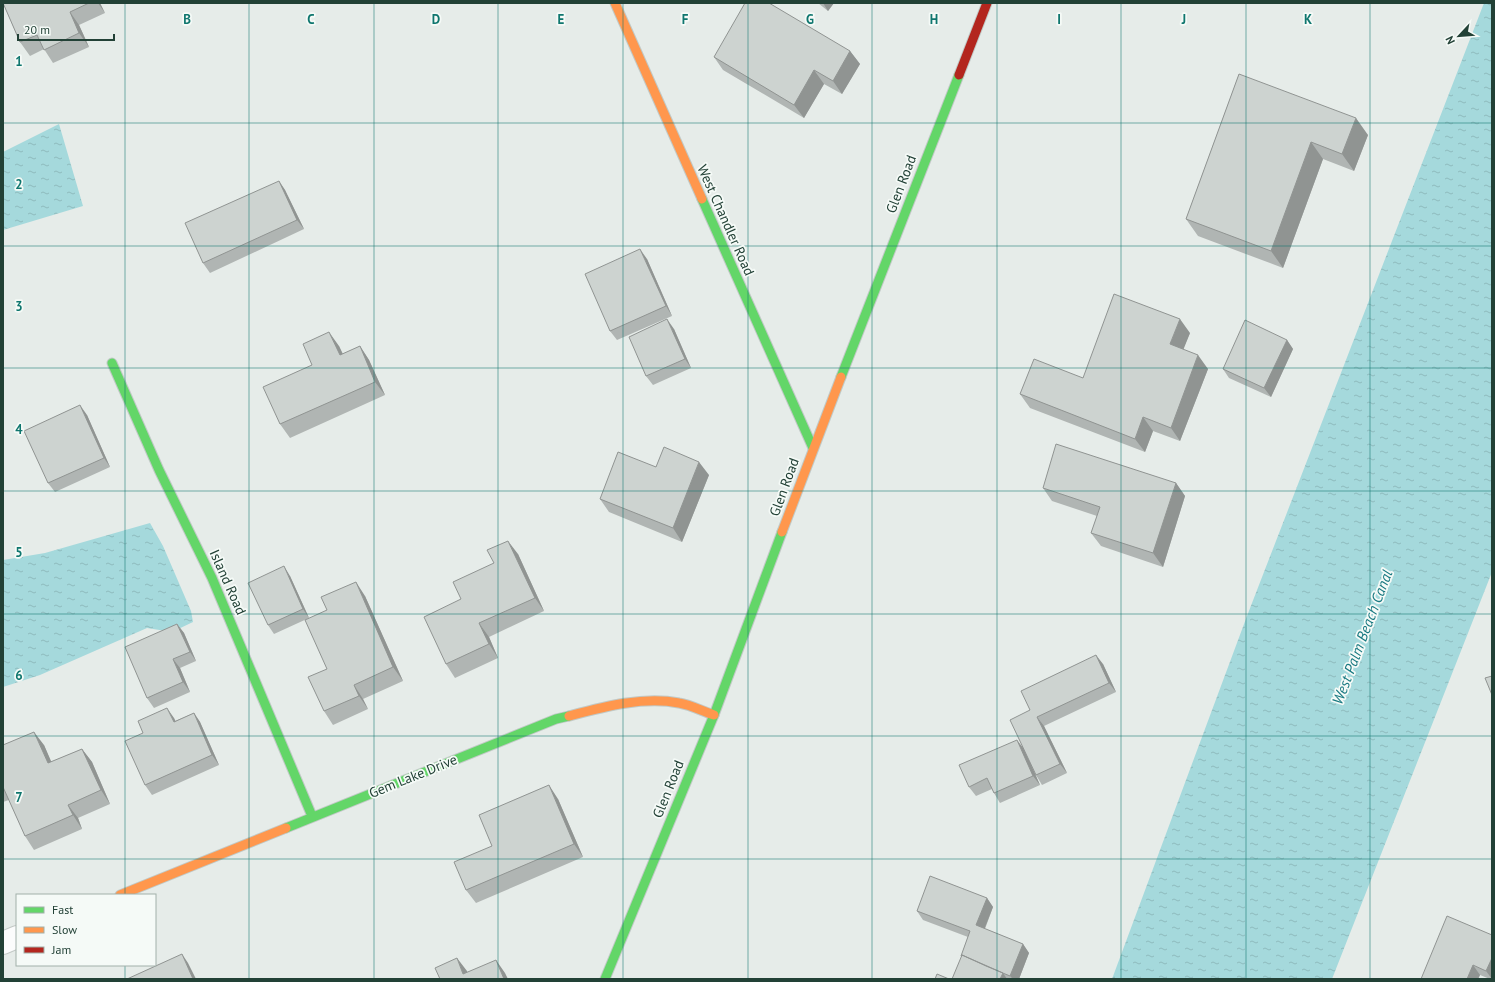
<svg xmlns="http://www.w3.org/2000/svg" width="1495" height="982" font-family="'PT Sans',sans-serif">
<style>
.water{fill:url(#water-ripples)}
.lines{fill:none;stroke-linecap:round;stroke-linejoin:round}
.street-casing{stroke:#c3c9c6;stroke-width:24}
.fast-casing{stroke:#c1c9c6;stroke-width:11}
.slow-casing{stroke:#c1c9c6;stroke-width:11}
.jam-casing{stroke:#c1c9c6;stroke-width:11}
.street{stroke:#fbfcfc;stroke-width:22}
.fast{stroke:#63d668;stroke-width:9}
.slow{stroke:#ff974d;stroke-width:9}
.jam{stroke:#b3261e;stroke-width:9}
.wall{fill:#b0b5b3}
.shaded-wall{fill:#909492}
.building{fill:#cdd3d0;stroke:#909492}
.grid{fill:none;stroke:#0f766e;stroke-width:1;stroke-opacity:0.55}
.labels{text-anchor:middle;dominant-baseline:central;stroke-width:3.5;stroke-linejoin:round;paint-order:stroke}
.street-label{font-size:14px;fill:#224136;stroke:#f5faf7}
.water-label{font-size:15px;font-style:italic;fill:#187981;stroke:#f5faf7}
.grid-label{font-size:13px;text-anchor:middle;font-weight:bold;fill:#0f766e;stroke:#f5faf7;stroke-width:3.5;stroke-linejoin:round;paint-order:stroke}
</style>
<defs>
<pattern id="water-ripples" width="26" height="14" patternUnits="userSpaceOnUse"><rect width="26" height="14" fill="#a5d9dc"/><path d="M2 4q2-2 4 0t4 0M15 11q2-2 4 0t4 0" fill="none" stroke="#8ebbbd"/></pattern>
</defs>
<rect width="100%" height="100%" fill="#e6ece9"/>
<path class="water" d="M 1484,3 L 1492,3 L 1492,572 L 1332,979 L 1112,979 L 1247,616 Z
M 59,124 L 83,206 L 3,230 L 3,152 Z
M 150,523 L 163,546 L 191,611 L 193,622 L 172,632 L 147,628 L 40,675 L 3,687 L 3,560 L 45,553 Z"/>
<g class="lines">
<g class="street-casing">
<path id="street" d="M 3,943 L 17,937"/>
</g>
<g class="fast-casing">
<path id="fast" d="M 702,199 L 813,448
M 112,363 L 159,470 L 212,578 L 312,816
M 841,377 L 959,75
M 286,828 L 556,719 L 569,716
M 605,979 L 714,715 L 782,532"/>
</g>
<g class="slow-casing">
<path id="slow" d="M 615,3 L 702,199
M 782,532 L 841,377
M 569,716 C 603,707 643,696 679,703 C 691,705 702,711 714,715
M 120,895 L 286,828"/>
</g>
<g class="jam-casing">
<path id="jam" d="M 959,75 L 987,3"/>
</g>
<use href="#street" class="street"/>
<use href="#fast" class="fast"/>
<use href="#slow" class="slow"/>
<use href="#jam" class="jam"/>
</g>
<path class="wall" d="M 3,3 L 100,3 L 105,13 L 79,25 L 89,47 L 53,63 L 44,49 L 30,56 L 20,42 Z
M 818,3 L 834,3 L 828,11 Z
M 850,51 L 860,64 L 842,94 L 824,84 L 804,118 L 723,70 L 714,57 Z
M 1239,74 L 1368,135 L 1354,171 L 1323,159 L 1283,268 L 1198,236 L 1186,219 Z
M 279,181 L 285,190 L 304,229 L 210,273 L 203,263 Z
M 647,259 L 672,316 L 617,340 L 610,331 Z
M 674,329 L 691,368 L 653,385 L 646,376 Z
M 1190,333 L 1183,349 L 1208,369 L 1180,441 L 1153,431 L 1145,452 L 1030,408 L 1020,394 L 1083,378 Z
M 1287,340 L 1293,349 L 1271,397 L 1229,378 L 1223,369 Z
M 339,346 L 343,354 L 360,346 L 369,360 L 385,395 L 290,438 L 280,424 L 312,365 Z
M 87,415 L 110,467 L 55,492 L 48,483 Z
M 656,467 L 709,475 L 682,542 L 609,512 L 600,499 Z
M 1176,483 L 1185,496 L 1163,567 L 1101,546 L 1091,533 L 1097,516 L 1052,501 L 1043,488 Z
M 518,554 L 544,611 L 489,637 L 498,658 L 455,678 L 446,664 L 461,599 Z
M 290,576 L 309,618 L 274,634 L 268,625 Z
M 365,596 L 403,681 L 363,699 L 368,709 L 333,725 L 324,711 Z
M 177,624 L 184,633 L 196,661 L 180,668 L 190,692 L 154,708 L 147,698 Z
M 1103,664 L 1116,692 L 1044,726 L 1067,773 L 1042,785 L 1036,775 L 1030,762 L 1040,785 L 1000,803 L 994,793 L 992,789 L 976,796 L 969,787 L 1022,747 L 1030,710 Z
M 194,713 L 200,722 L 219,765 L 152,795 L 145,785 L 143,733 L 174,718 L 175,721 Z
M 3,745 L 44,745 L 51,762 L 82,749 L 92,762 L 110,804 L 78,818 L 82,829 L 34,850 L 25,836 L 9,800 L 3,802 Z
M 558,799 L 583,857 L 476,903 L 466,890 L 492,846 Z
M 987,898 L 993,907 L 985,929 L 1023,944 L 1029,953 L 1019,979 L 952,979 L 962,957 L 961,956 L 968,937 L 923,920 L 917,911 Z
M 1492,935 L 1492,979 L 1490,979 L 1480,975 L 1478,979 L 1421,979 Z"/>
<path class="shaded-wall" d="M 98,3 L 100,3 L 105,13 Z
M 823,3 L 834,3 L 828,11 Z
M 70,12 L 79,25 L 89,47 L 79,33 Z
M 850,51 L 860,64 L 842,94 L 833,81 Z
M 814,70 L 824,84 L 804,118 L 794,105 Z
M 1356,118 L 1368,135 L 1354,171 L 1342,154 Z
M 1311,142 L 1323,159 L 1283,268 L 1271,251 Z
M 279,181 L 285,190 L 304,229 L 297,220 Z
M 640,249 L 647,259 L 672,316 L 666,306 Z
M 667,319 L 674,329 L 691,368 L 685,359 Z
M 1180,319 L 1190,333 L 1180,358 L 1170,344 Z
M 329,332 L 339,346 L 349,368 L 340,355 Z
M 1287,340 L 1293,349 L 1271,397 L 1264,388 Z
M 360,346 L 369,360 L 385,395 L 375,382 Z
M 1198,355 L 1208,369 L 1180,441 L 1171,428 Z
M 80,405 L 87,415 L 110,467 L 104,458 Z
M 1143,417 L 1153,431 L 1145,452 L 1135,439 Z
M 699,462 L 709,475 L 682,542 L 673,528 Z
M 1176,483 L 1185,496 L 1163,567 L 1153,553 Z
M 508,541 L 518,554 L 544,611 L 535,598 Z
M 284,566 L 290,576 L 309,618 L 303,609 Z
M 356,582 L 365,596 L 403,681 L 393,667 Z
M 479,623 L 489,637 L 498,658 L 489,644 Z
M 177,624 L 184,633 L 196,661 L 190,652 Z
M 1096,655 L 1103,664 L 1116,692 L 1109,683 Z
M 173,659 L 180,668 L 190,692 L 183,682 Z
M 354,685 L 363,699 L 368,709 L 359,696 Z
M 167,708 L 174,718 L 180,731 L 174,722 Z
M 194,713 L 200,722 L 219,765 L 212,755 Z
M 1037,717 L 1044,726 L 1067,773 L 1060,764 Z
M 34,732 L 44,745 L 58,777 L 48,763 Z
M 1017,740 L 1024,749 L 1040,785 L 1033,776 Z
M 82,749 L 92,762 L 110,804 L 101,790 Z
M 549,785 L 558,799 L 583,857 L 574,844 Z
M 68,805 L 78,818 L 82,829 L 73,815 Z
M 987,898 L 993,907 L 982,935 L 976,925 Z
M 1023,944 L 1029,953 L 1019,979 L 1013,979 L 1010,976 Z
M 182,954 L 188,963 L 196,979 L 193,979 Z
M 457,958 L 467,971 L 470,979 L 463,974 Z
M 1492,958 L 1492,979 L 1486,971 Z
M 496,960 L 505,973 L 508,979 L 504,979 Z
M 1473,965 L 1480,975 L 1478,979 L 1467,979 Z
M 1003,973 L 1007,979 L 1000,979 Z"/>
<path class="building" d="M 3,3 L 89,3 L 70,12 L 79,33 L 44,50 L 37,35 L 20,42 Z
M 745,3 L 769,3 L 850,51 L 833,81 L 814,70 L 794,105 L 714,57 Z
M 1239,74 L 1356,118 L 1342,154 L 1311,142 L 1271,251 L 1186,219 Z
M 279,181 L 297,220 L 203,263 L 185,223 Z
M 640,249 L 666,306 L 610,331 L 585,274 Z
M 1114,294 L 1180,319 L 1170,344 L 1198,355 L 1171,428 L 1143,417 L 1135,439 L 1020,394 L 1034,359 L 1083,378 Z
M 667,319 L 685,359 L 646,376 L 629,337 Z
M 1245,320 L 1287,340 L 1264,388 L 1223,369 Z
M 329,332 L 340,355 L 360,346 L 375,382 L 280,424 L 263,387 L 312,365 L 303,344 Z
M 80,405 L 104,458 L 48,483 L 24,431 Z
M 1056,444 L 1176,483 L 1153,553 L 1091,533 L 1100,507 L 1043,488 Z
M 664,447 L 699,462 L 673,528 L 600,499 L 618,452 L 656,467 Z
M 508,541 L 535,598 L 479,623 L 489,644 L 446,664 L 424,617 L 461,599 L 453,582 L 494,563 L 487,550 Z
M 284,566 L 303,609 L 268,625 L 248,583 Z
M 356,582 L 393,667 L 354,685 L 359,696 L 324,711 L 308,677 L 327,669 L 305,620 L 327,610 L 321,597 Z
M 177,624 L 190,652 L 173,659 L 183,682 L 147,698 L 125,647 Z
M 1096,655 L 1109,683 L 1037,717 L 1060,764 L 1036,775 L 1010,720 L 1030,710 L 1021,691 Z
M 1492,676 L 1492,695 L 1485,678 Z
M 167,708 L 174,722 L 194,713 L 212,755 L 145,785 L 125,741 L 143,733 L 138,721 Z
M 34,732 L 48,763 L 82,749 L 101,790 L 68,805 L 73,815 L 25,836 L 3,787 L 3,745 Z
M 1017,740 L 1033,776 L 994,793 L 987,778 L 969,787 L 959,765 Z
M 549,785 L 574,844 L 466,890 L 454,862 L 492,846 L 479,815 Z
M 930,876 L 987,898 L 976,925 L 1023,944 L 1010,976 L 986,966 L 962,955 L 962,956 L 961,956 L 970,931 L 917,911 Z
M 1447,916 L 1492,935 L 1492,958 L 1486,971 L 1473,965 L 1467,979 L 1421,979 Z
M 182,954 L 193,979 L 127,979 Z
M 962,955 L 1003,973 L 1000,979 L 952,979 Z
M 457,958 L 463,974 L 496,960 L 504,979 L 440,979 L 435,968 Z
M 937,974 L 949,979 L 935,979 Z"/>
<path class="grid" d="M 125,3 L 125,895M 249,3 L 249,979M 374,3 L 374,979M 498,3 L 498,979M 623,3 L 623,979M 748,3 L 748,979M 872,3 L 872,979M 997,3 L 997,979M 1121,3 L 1121,979M 1246,3 L 1246,979M 1370,3 L 1370,979M 3,123 L 1492,123M 3,246 L 1492,246M 3,368 L 1492,368M 3,491 L 1492,491M 3,614 L 1492,614M 3,736 L 1492,736M 3,859 L 1492,859M 125,965 L 125,979"/>
<g class="labels">
<g class="street-label">
<text transform="translate(901 184) rotate(-69)">Glen Road</text>
<text transform="translate(726 220) rotate(66)">West Chandler Road</text>
<text transform="translate(784 487) rotate(-70)">Glen Road</text>
<text transform="translate(228 582) rotate(66)">Island Road</text>
<text transform="translate(413 776) rotate(-22)">Gem Lake Drive</text>
<text transform="translate(668 789) rotate(-68)">Glen Road</text>
</g>
<g class="water-label">
<text transform="translate(1362 637) rotate(-69)">West Palm Beach Canal</text>
</g>
</g>
<g class="grid-label">
<text x="187" y="24">B</text>
<text x="311" y="24">C</text>
<text x="436" y="24">D</text>
<text x="561" y="24">E</text>
<text x="685" y="24">F</text>
<text x="810" y="24">G</text>
<text x="934" y="24">H</text>
<text x="1059" y="24">I</text>
<text x="1184" y="24">J</text>
<text x="1308" y="24">K</text>
<text x="19" y="66">1</text>
<text x="19" y="189">2</text>
<text x="19" y="311">3</text>
<text x="19" y="434">4</text>
<text x="19" y="557">5</text>
<text x="19" y="680">6</text>
<text x="19" y="802">7</text>
</g>
<rect width="1495" height="982" fill="none" stroke="#224136" stroke-width="8"/>
<rect x="16" y="894" width="140" height="72" fill="#f5faf7" stroke="#a1b0aa"/>
<rect x="24" y="907" width="20" height="6" fill="#63d668" stroke="#a1b0aa"/>
<text x="52" y="914" font-size="12" fill="#224136">Fast</text>
<rect x="24" y="927" width="20" height="6" fill="#ff974d" stroke="#a1b0aa"/>
<text x="52" y="934" font-size="12" fill="#224136">Slow</text>
<rect x="24" y="947" width="20" height="6" fill="#b3261e" stroke="#a1b0aa"/>
<text x="52" y="954" font-size="12" fill="#224136">Jam</text>
<g transform="translate(1459 36) rotate(244)" stroke="#f5faf7" stroke-width="3" paint-order="stroke">
<path d="M0-3L7 15L0 10L-7 15Z" fill="#224136"/>
<text y="-6" font-size="11" font-weight="bold" text-anchor="middle" fill="#224136">N</text>
</g>
<path d="M18 34v6h96v-6" fill="none" stroke="#224136" stroke-width="2"/>
<text x="24" y="34" font-size="12" fill="#224136" stroke="#f5faf7" stroke-width="3" paint-order="stroke">20 m</text>
</svg>
